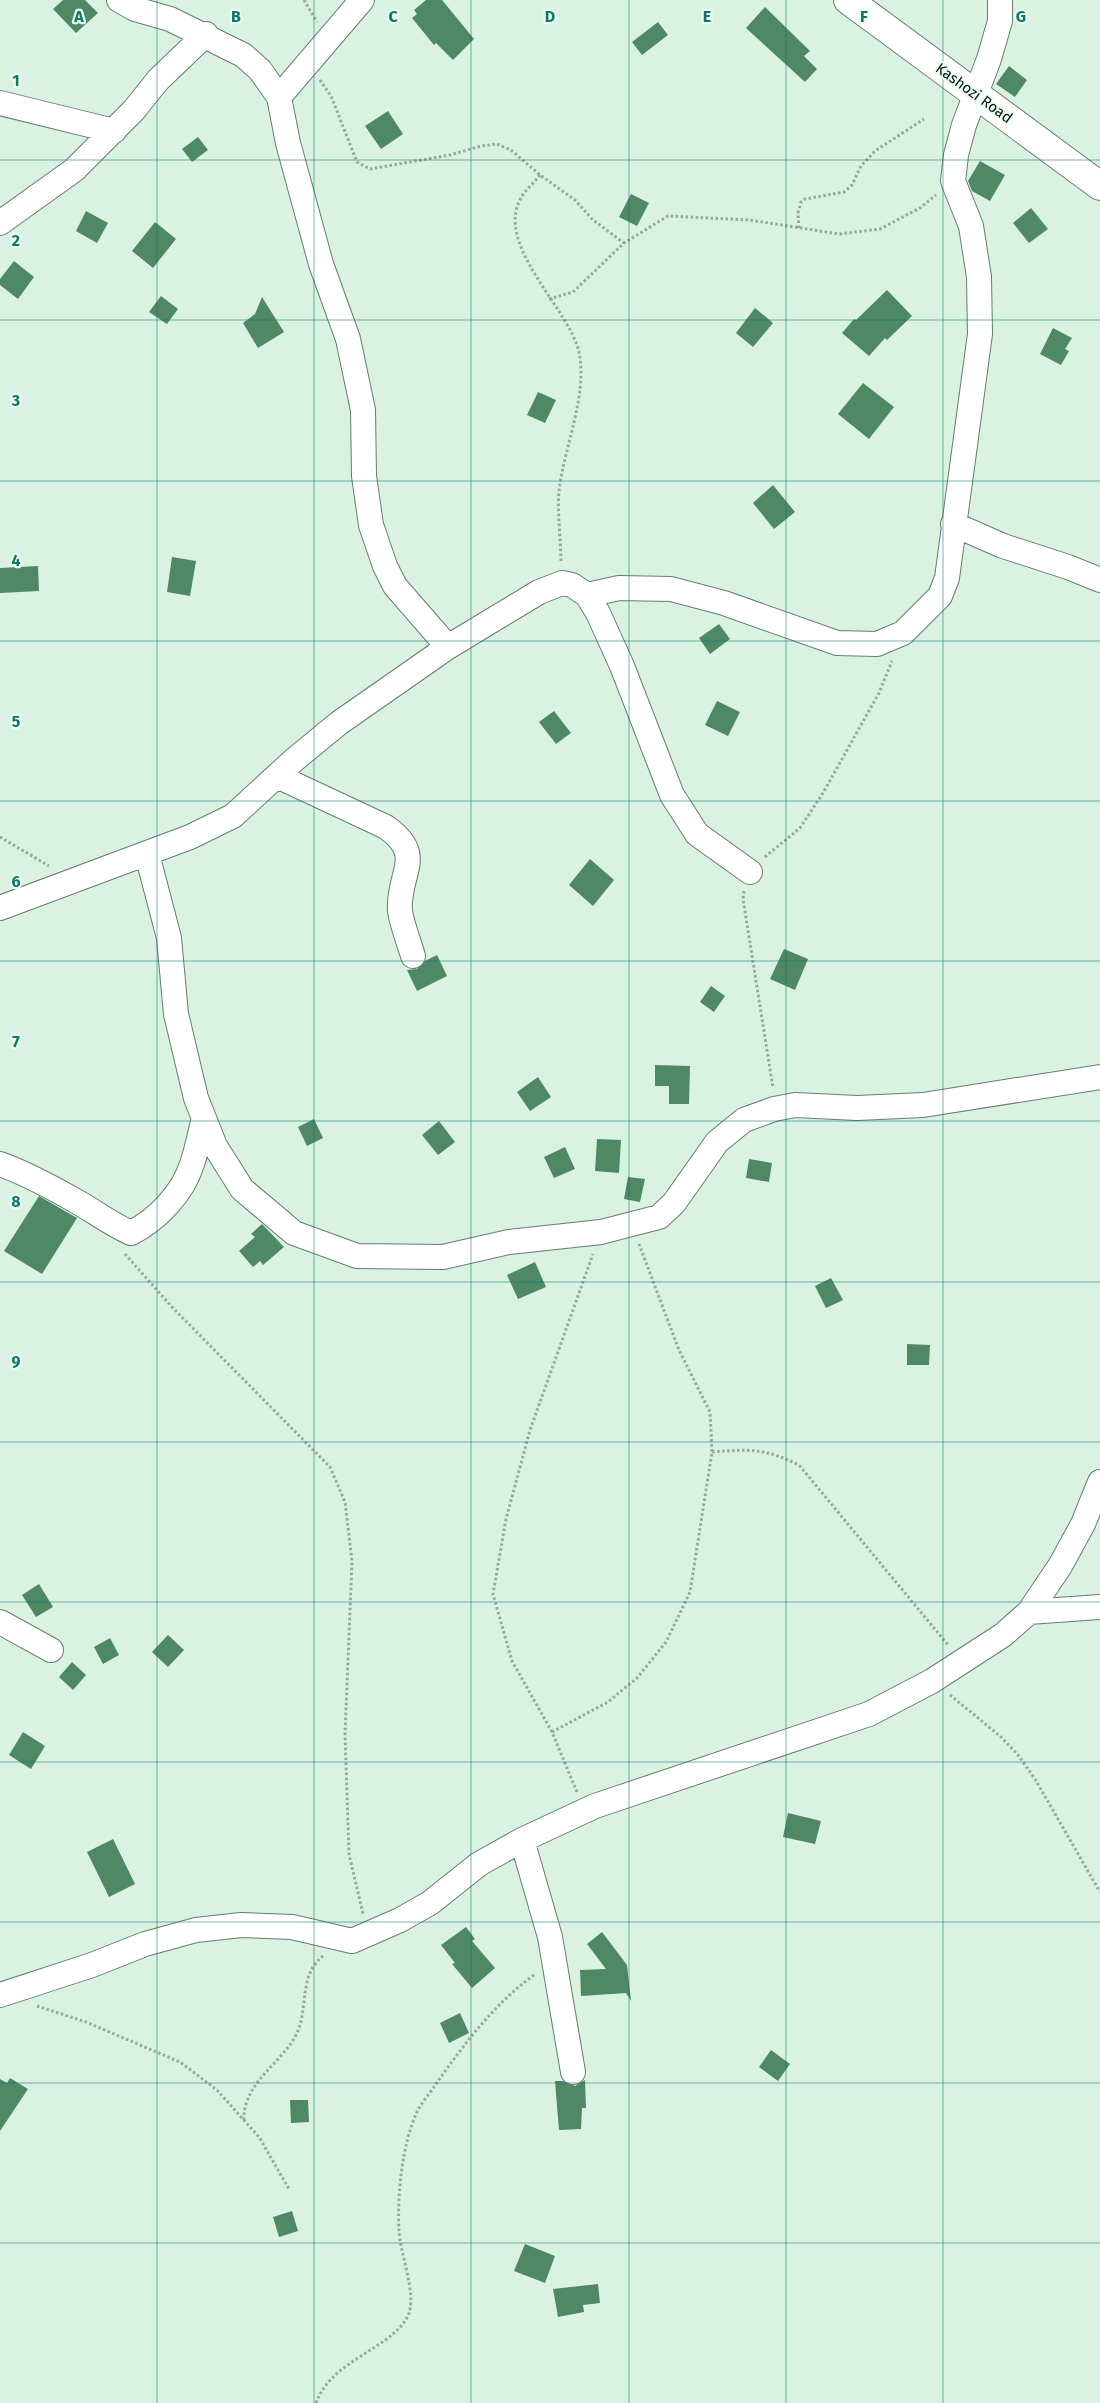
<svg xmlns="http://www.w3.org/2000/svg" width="1100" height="2403" font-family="'Fira Sans',sans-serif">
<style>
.building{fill:#4f8865}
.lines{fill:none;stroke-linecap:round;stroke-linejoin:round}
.minor-casing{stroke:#677d6e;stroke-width:26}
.secondary-casing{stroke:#677d6e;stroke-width:30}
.path{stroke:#96a99c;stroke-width:3;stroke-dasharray:2.5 2.5;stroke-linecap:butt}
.minor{stroke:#fff;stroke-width:24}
.secondary{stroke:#fff;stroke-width:28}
.grid{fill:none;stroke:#0f766e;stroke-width:1;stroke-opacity:0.55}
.labels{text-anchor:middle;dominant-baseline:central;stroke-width:4.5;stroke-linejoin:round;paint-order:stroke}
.street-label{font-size:15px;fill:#0c150f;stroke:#eafef0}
.grid-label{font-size:16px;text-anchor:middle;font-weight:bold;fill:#0f766e;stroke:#eafef0;stroke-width:4.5;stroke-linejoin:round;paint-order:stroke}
</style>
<rect width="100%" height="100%" fill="#d9f2e1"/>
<path class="building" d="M 63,0 L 85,0 L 98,13 L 76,33 L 53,9 Z
M 426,0 L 442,0 L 474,39 L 453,60 L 436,43 L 434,45 L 412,18 L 417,14 L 414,10 Z
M 765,7 L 810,51 L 804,56 L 817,69 L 805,82 L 746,28 Z
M 658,22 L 668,35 L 642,55 L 632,42 Z
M 1009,66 L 1027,80 L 1015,97 L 996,84 Z
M 388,111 L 403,134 L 381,149 L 365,126 Z
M 198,137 L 208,150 L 192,162 L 182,149 Z
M 980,161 L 1005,175 L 990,201 L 972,191 L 968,181 Z
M 631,194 L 649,203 L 637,226 L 619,217 Z
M 1031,208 L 1048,229 L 1029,243 L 1013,223 Z
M 86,211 L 108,223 L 97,243 L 76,231 Z
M 155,222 L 176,239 L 153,268 L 132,251 Z
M 14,261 L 34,277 L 18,299 L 0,285 L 0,279 Z
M 887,290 L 912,316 L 887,340 L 885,338 L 869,356 L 842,333 L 854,319 L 856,320 Z
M 161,296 L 178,309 L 167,324 L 149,312 Z
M 262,297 L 284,332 L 258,348 L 243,323 L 255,314 Z
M 755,308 L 773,323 L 753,347 L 736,333 Z
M 1053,328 L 1072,338 L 1065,349 L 1069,351 L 1061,365 L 1040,354 Z
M 863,383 L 894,407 L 869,439 L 838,414 Z
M 538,392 L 556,400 L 545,423 L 527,415 Z
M 773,485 L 795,512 L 774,529 L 753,503 Z
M 172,557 L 196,561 L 190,596 L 167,592 Z
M 38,566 L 39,591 L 0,593 L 0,568 Z
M 719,624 L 730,639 L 710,654 L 699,638 Z
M 717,701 L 740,712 L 728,736 L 705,725 Z
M 554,711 L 571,733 L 556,744 L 539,722 Z
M 590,859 L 614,880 L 593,906 L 569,885 Z
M 784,949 L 808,959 L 795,990 L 770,979 Z
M 437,955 L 447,976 L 417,991 L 407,970 L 417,969 L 425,961 Z
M 711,986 L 725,996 L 714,1012 L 700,1002 Z
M 655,1065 L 690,1066 L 689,1104 L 669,1104 L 669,1086 L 655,1086 Z
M 538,1077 L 551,1097 L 530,1111 L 517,1092 Z
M 314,1119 L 323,1138 L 307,1146 L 298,1127 Z
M 439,1121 L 455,1142 L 438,1155 L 422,1135 Z
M 597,1139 L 621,1140 L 619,1173 L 595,1171 Z
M 565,1147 L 575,1169 L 554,1178 L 544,1157 Z
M 749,1159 L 772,1163 L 769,1182 L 746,1178 Z
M 628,1177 L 645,1179 L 640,1202 L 624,1199 Z
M 39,1196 L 77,1218 L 42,1274 L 4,1251 Z
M 262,1224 L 284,1247 L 263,1265 L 260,1261 L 253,1267 L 239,1251 L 255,1237 L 251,1234 Z
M 535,1262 L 546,1287 L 518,1299 L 507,1275 Z
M 831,1278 L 843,1300 L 826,1308 L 815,1286 Z
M 907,1344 L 930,1345 L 929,1365 L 907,1365 Z
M 39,1584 L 53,1607 L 36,1617 L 22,1595 Z
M 168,1635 L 184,1650 L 168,1667 L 152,1652 Z
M 110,1638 L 119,1655 L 103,1664 L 94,1647 Z
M 72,1662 L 86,1675 L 73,1690 L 59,1677 Z
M 23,1732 L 45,1746 L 31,1769 L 9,1755 Z
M 788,1813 L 821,1821 L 815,1844 L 783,1837 Z
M 113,1839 L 135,1884 L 109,1897 L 87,1852 Z
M 466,1927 L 475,1939 L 472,1941 L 495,1968 L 472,1988 L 452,1964 L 455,1963 L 441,1945 Z
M 602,1932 L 627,1965 L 631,2001 L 626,1993 L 581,1996 L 580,1970 L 606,1969 L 587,1944 Z
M 460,2013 L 469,2033 L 449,2043 L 440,2023 Z
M 771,2050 L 790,2064 L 778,2081 L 759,2067 Z
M 10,2078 L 28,2089 L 0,2131 L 0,2079 L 7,2083 Z
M 585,2080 L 586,2108 L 582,2108 L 581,2129 L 559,2130 L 555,2081 L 563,2081 L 575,2086 Z
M 290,2100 L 308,2100 L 309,2122 L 291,2123 Z
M 292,2211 L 298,2231 L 279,2237 L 273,2217 Z
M 525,2244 L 555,2256 L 545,2283 L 514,2271 Z
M 598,2284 L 600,2303 L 583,2305 L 584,2312 L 558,2317 L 553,2289 Z"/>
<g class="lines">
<g class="minor-casing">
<path id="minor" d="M 119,0 L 135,9 L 170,19 L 243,55 L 260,70 L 279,97 L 288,143 L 321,264 L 348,339 L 363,410 L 364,476 L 371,525 L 385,566 L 395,586 L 448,647
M 279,97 L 362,0
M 0,103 L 114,131
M 0,223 L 74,170 L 134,110 L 158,80 L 206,34
M 953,524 L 1003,546 L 1068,567 L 1100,580
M 587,595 L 619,588 L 671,589 L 724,603 L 837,643 L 877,644 L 903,633 L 940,596 L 947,578 L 980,334 L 979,277 L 971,226 L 953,181 L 956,155 L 964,125 L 989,59 L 1000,21 L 1000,0
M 277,776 L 386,827 C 427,856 397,873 400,911 C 402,925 409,942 413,956
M 147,854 L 169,938 L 176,1014 L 196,1098 L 215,1146 L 242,1189 L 294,1233 L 357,1256 L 443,1257 L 509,1242 L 601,1232 L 659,1217 L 674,1203 L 717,1142 L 744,1120 L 774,1109 L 795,1105 L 857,1108 L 923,1105 L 1100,1077
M 0,908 L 190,837 L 233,816 L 294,760 L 339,723 L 448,647 L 539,592 L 562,583 L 572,585 L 587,595 L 598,613 L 622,666 L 672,795 L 697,834 L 750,872
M 0,1164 C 28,1174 55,1189 81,1204 C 98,1214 113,1225 131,1233 C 157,1220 183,1193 192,1164 C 197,1150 200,1133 204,1118
M 1029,1612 L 1100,1607
M 0,1622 L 51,1650
M 522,1840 L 550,1937 L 573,2072
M 0,1995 L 92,1965 L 145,1944 L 196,1930 L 241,1925 L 292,1927 L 352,1941 L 400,1920 L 430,1903 L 479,1864 L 522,1840 L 595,1806 L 869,1714 L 932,1681 L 1003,1635 L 1029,1612 L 1060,1566 L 1083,1524 L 1100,1482"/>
</g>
<g class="secondary-casing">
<path id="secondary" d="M 848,0 L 1100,186"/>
</g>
<path class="path" d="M 304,0 L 317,22
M 320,80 L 331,96 L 357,162 L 370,169 L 450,155 L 481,146 L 497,144 L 511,150 L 540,175 L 575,200 L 593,220 L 624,243
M 540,175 C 534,183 525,190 521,198 C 494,245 569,308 579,352 C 588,395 564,447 559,491 C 557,514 561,539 561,563
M 799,228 L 798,213 L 801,202 L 805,199 L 844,192 L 852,185 L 861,166 L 875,151 L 924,119
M 549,299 L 573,292 L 624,243 L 668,216 L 750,220 L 839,234 L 880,229 L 920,208 L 936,195
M 0,837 L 49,866
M 765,857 L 800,828 L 823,793 L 879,693 L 892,661
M 744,891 L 743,899 L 773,1088
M 125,1254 L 171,1306 L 330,1467 L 345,1502 L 352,1561 L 345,1734 L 349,1854 L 363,1914
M 712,1452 C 750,1449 764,1448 799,1465 L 948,1645
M 950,1695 L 1000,1736 L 1018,1755 L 1035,1779 L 1100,1892
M 552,1732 L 608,1702 L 637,1678 L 666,1642 L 690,1592 L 712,1452 L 710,1412 L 679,1350 L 639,1244
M 577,1792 L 552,1732 L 512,1661 L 493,1594 L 506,1519 L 530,1430 L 593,1254
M 37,2006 L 86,2022 L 180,2062 L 217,2090 L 259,2137 L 289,2189
M 244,2120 C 243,2084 278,2066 295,2037 C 310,2010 297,1977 323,1956
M 316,2403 C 332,2358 396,2348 409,2313 C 416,2292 400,2253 399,2231 C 397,2196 402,2144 417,2112 C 422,2102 430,2093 436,2084 C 464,2044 495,2003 534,1975"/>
<use href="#minor" class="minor"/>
<use href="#secondary" class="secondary"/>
</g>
<path class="grid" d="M 157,0 L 157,2403M 314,0 L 314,2403M 471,0 L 471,2403M 629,0 L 629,2403M 786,0 L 786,2403M 943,0 L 943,2403M 0,160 L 1100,160M 0,320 L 1100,320M 0,481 L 1100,481M 0,641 L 1100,641M 0,801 L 1100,801M 0,961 L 1100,961M 0,1121 L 1100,1121M 0,1282 L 1100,1282M 0,1442 L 1100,1442M 0,1602 L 1100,1602M 0,1762 L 1100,1762M 0,1922 L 1100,1922M 0,2083 L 1100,2083M 0,2243 L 1100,2243"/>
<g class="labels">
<g class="street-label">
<text transform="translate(974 93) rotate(36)">Kashozi Road</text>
</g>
</g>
<g class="grid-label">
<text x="79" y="22">A</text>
<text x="236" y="22">B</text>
<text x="393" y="22">C</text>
<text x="550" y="22">D</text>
<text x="707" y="22">E</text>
<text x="864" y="22">F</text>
<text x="1021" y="22">G</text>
<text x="16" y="86">1</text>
<text x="16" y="246">2</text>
<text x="16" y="406">3</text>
<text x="16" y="566">4</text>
<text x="16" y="727">5</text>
<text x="16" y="887">6</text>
<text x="16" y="1047">7</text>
<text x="16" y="1207">8</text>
<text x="16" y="1367">9</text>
</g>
</svg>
